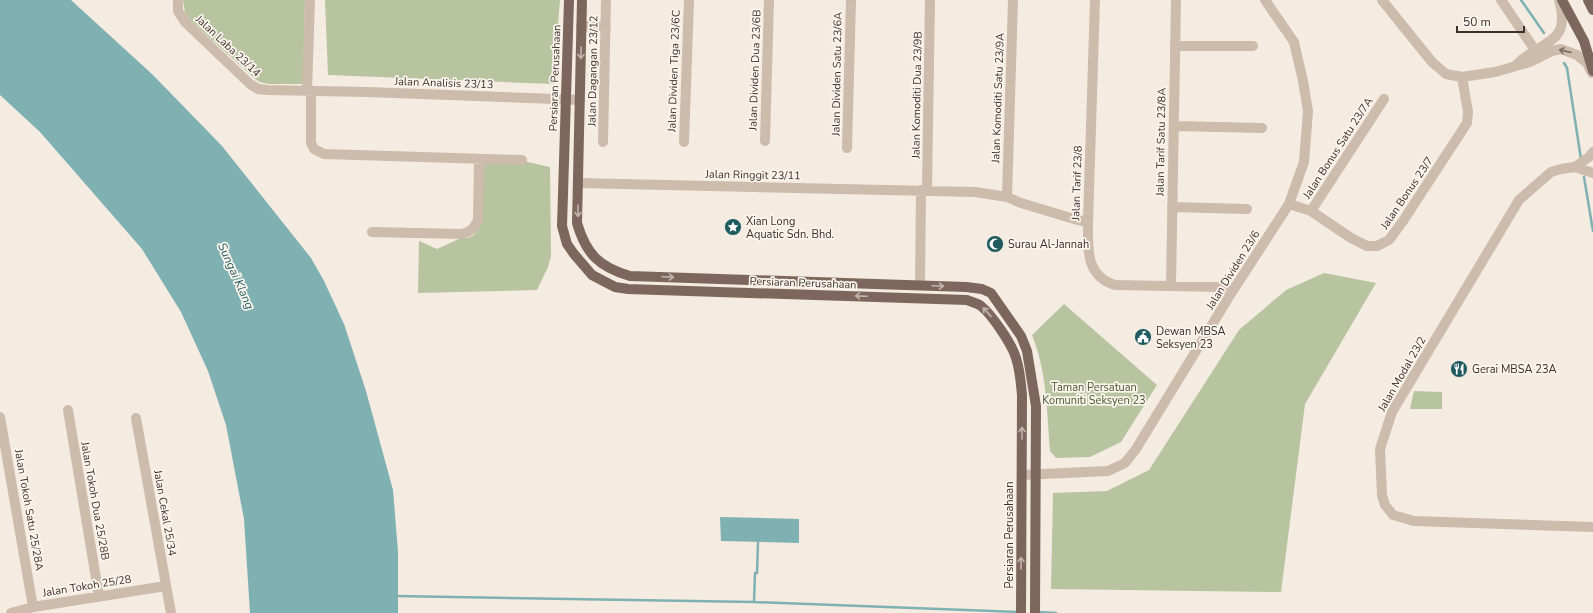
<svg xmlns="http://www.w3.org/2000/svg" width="1593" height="613" font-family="'Nunito Sans',sans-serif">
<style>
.green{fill:#b8c4a0}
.water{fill:#7fb0b2}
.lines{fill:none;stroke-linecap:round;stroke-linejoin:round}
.stream{stroke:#7fb0b2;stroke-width:2.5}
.minor{stroke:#cdbbac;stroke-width:10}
.major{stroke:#7d675c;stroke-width:10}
.oneway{stroke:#7d6f65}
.oneway2{stroke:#c2b5ac}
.labels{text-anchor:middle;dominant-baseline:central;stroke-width:3.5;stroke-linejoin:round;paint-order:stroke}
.street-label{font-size:11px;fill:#3b302b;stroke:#fbf5ee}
.poi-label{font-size:11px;fill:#3b302b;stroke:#fbf5ee;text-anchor:start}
.park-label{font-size:11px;fill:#4a5a2e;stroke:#fbf5ee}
.water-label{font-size:12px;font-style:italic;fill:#1f5a5e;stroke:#fbf5ee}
</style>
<rect width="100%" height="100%" fill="#f4ebe1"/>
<path class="green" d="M 183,0 L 305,0 L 303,84 L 268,84 L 260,82 L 254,78 L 190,20 L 185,13 Z
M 325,0 L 560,0 L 553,84 L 328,75 Z
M 519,160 L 550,167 L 551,256 L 548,267 L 537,290 L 418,293 L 419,241 L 437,249 L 461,238 L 468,238 L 474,235 L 479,228 L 482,164 Z
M 1324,273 L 1376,283 L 1305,404 L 1281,592 L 1051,589 L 1053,493 L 1107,491 L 1149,470 L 1239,330 L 1286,290 Z
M 1064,304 L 1157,385 L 1121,442 L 1090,457 L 1056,458 L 1050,451 C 1047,412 1047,372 1032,335 Z
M 1414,391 L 1442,392 L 1442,409 L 1410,409 Z"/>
<path class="water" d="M 0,0 L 71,0 L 153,75 L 222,146 L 311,258 L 324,281 L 344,324 L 366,391 L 393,490 L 398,552 L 398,613 L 250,613 L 244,519 L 226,425 L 208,371 L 181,312 L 142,249 L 40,132 L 0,95 Z
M 720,517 L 799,519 L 799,543 L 721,541 Z"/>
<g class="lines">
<path class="stream" d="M 1521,0 L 1544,33
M 1564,63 L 1567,68 L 1581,159
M 1584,177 L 1593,231
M 395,596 L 754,602 L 1019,612
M 754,602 L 755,573 L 757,573 L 758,542
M 1038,612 L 1056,613"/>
<path class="minor" d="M 178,0 L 178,11 L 185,22 L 250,84 L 258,89 L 267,90 L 367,92 L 580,100
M 1095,0 L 1088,222 C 1088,248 1085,276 1115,285 L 1221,287 L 1232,292
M 1382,0 L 1432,62 L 1446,74 L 1462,77 L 1495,72 L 1530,62 L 1552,51 L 1561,49 L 1577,55 L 1587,63 L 1592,73
M 1501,0 L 1535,50
M 581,26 L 606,27
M 1175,46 L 1253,46
M 1516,65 C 1541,39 1572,46 1559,0
M 307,91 L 310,0
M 311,91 L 311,143 L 314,149 L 324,154 L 522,160
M 1174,126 L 1262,128
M 765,141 L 769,0
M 603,142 L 606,0
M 684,142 L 689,0
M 847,148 L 851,0
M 1575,167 L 1589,157 L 1593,152
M 1593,173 L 1575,167 L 1561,169 L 1551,172 L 1519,200 L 1392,412 L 1380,449 L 1382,495 L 1385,505 L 1393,515 L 1414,521 L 1593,527
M 578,183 L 975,192 L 1007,197 L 1021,203 L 1074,219 L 1088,222
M 927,190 L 930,0
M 1007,197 L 1013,0
M 1289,204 L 1311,211 L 1351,238 L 1367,246 L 1377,246 L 1389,240 L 1403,221 L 1467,123 L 1468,112 L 1462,77
M 1172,207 L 1247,209
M 1311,211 L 1384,99
M 372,232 L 461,234 C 470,233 475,228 478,219 L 479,159
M 920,285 L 921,190
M 1171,285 L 1176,0
M 68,410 L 99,596
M 0,417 L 33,607
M 136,418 L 171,613
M 1022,475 L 1108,471 L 1125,463 L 1136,449 L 1232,292 L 1289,204 L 1304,162 L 1308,111 L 1303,81 L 1294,42 L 1265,0
M 11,613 L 33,607 L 166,586"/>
<path class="major" d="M 569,0 L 562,226 L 567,244 L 574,254 L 592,275 L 615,287 L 628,289 L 967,300 C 971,302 977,303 981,306 C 992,315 1012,344 1016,358 C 1020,370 1021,383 1022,395 L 1021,613
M 582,0 L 577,223 C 586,254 599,267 630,276 L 966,287 L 982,289 L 991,293 L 1021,336 L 1027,351 L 1036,406 L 1035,613
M 1562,0 L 1584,41 L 1593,71
M 1588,0 L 1593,10"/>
</g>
<defs><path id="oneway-shaft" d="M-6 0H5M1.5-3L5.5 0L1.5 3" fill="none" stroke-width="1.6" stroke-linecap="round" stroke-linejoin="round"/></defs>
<use class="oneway" href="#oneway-shaft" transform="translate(1565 51) rotate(-167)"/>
<g class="oneway2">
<use href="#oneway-shaft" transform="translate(581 53) rotate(91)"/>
<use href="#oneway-shaft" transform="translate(578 211) rotate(90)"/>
<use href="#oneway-shaft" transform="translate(668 277) rotate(2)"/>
<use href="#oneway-shaft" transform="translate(938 286) rotate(2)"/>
<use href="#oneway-shaft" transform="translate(861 296) rotate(-178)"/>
<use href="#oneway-shaft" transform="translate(987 312) rotate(-133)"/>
<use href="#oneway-shaft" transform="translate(1022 433) rotate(-90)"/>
<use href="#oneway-shaft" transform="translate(1021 563) rotate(-90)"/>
</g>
<defs>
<g id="sight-disc" transform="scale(0.9)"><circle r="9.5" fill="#1f5a5e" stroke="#fbf5ee"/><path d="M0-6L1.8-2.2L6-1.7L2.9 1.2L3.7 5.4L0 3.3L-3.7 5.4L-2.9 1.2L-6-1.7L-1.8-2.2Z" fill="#fff"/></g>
<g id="mosque-disc" transform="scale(0.9)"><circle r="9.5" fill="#1f5a5e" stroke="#fbf5ee"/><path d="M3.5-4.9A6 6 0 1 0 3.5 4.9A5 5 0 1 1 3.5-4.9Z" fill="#fff"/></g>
<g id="civic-disc" transform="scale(0.9)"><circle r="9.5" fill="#1f5a5e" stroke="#fbf5ee"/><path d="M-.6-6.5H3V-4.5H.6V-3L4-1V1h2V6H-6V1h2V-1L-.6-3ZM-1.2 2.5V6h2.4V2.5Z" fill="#fff"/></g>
<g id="restaurant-disc" transform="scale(0.9)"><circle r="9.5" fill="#1f5a5e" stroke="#fbf5ee"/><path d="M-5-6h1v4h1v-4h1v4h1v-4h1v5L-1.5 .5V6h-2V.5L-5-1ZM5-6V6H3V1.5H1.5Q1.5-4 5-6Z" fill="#fff"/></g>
</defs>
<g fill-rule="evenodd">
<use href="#sight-disc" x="733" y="227"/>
<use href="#mosque-disc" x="995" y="244"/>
<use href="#civic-disc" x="1143" y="337"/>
<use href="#restaurant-disc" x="1459" y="369"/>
</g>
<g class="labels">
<g class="street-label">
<text transform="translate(228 46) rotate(43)">Jalan Laba 23/14</text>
<text transform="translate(755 70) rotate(-88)">Jalan Dividen Dua 23/6B</text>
<text transform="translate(593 71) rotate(-89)">Jalan Dagangan 23/12</text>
<text transform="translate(674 71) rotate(-88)">Jalan Dividen Tiga 23/6C</text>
<text transform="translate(837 74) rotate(-89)">Jalan Dividen Satu 23/6A</text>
<text transform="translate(555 78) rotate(-88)">Persiaran Perusahaan</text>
<text transform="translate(444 83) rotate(2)">Jalan Analisis 23/13</text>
<text transform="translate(917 95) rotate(-89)">Jalan Komoditi Dua 23/9B</text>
<text transform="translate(998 98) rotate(-88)">Jalan Komoditi Satu 23/9A</text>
<text transform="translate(1161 142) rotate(-89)">Jalan Tarif Satu 23/8A</text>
<text transform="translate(1338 148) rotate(-57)">Jalan Bonus Satu 23/7A</text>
<text transform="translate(753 175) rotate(1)">Jalan Ringgit 23/11</text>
<text transform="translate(1077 183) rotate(-88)">Jalan Tarif 23/8</text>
<text transform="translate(1407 193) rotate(-56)">Jalan Bonus 23/7</text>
<text transform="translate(1233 270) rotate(-58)">Jalan Dividen 23/6</text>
<text transform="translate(803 283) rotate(2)">Persiaran Perusahaan</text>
<text transform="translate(1402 374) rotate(-60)">Jalan Modal 23/2</text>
<text transform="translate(95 501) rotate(80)">Jalan Tokoh Dua 25/28B</text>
<text transform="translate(29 510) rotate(80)">Jalan Tokoh Satu 25/28A</text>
<text transform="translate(165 513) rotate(80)">Jalan Cekal 25/34</text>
<text transform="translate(1009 535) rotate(-90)">Persiaran Perusahaan</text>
<text transform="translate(87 586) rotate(-9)">Jalan Tokoh 25/28</text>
</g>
<g class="poi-label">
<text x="746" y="221">Xian Long<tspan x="746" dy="13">Aquatic Sdn. Bhd.</tspan></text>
<text x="1008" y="244">Surau Al-Jannah</text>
<text x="1156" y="331">Dewan MBSA<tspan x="1156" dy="13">Seksyen 23</tspan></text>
<text x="1472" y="369">Gerai MBSA 23A</text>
</g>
<g class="park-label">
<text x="1094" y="387">Taman Persatuan<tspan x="1094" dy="13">Komuniti Seksyen 23</tspan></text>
</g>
<g class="water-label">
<text transform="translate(236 276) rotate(66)">Sungai Klang</text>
</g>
</g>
<path d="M1457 26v6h67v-6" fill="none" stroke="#3b302b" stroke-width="2"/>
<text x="1463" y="26" font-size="12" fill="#3b302b" stroke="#fbf5ee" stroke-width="3" paint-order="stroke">50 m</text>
</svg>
